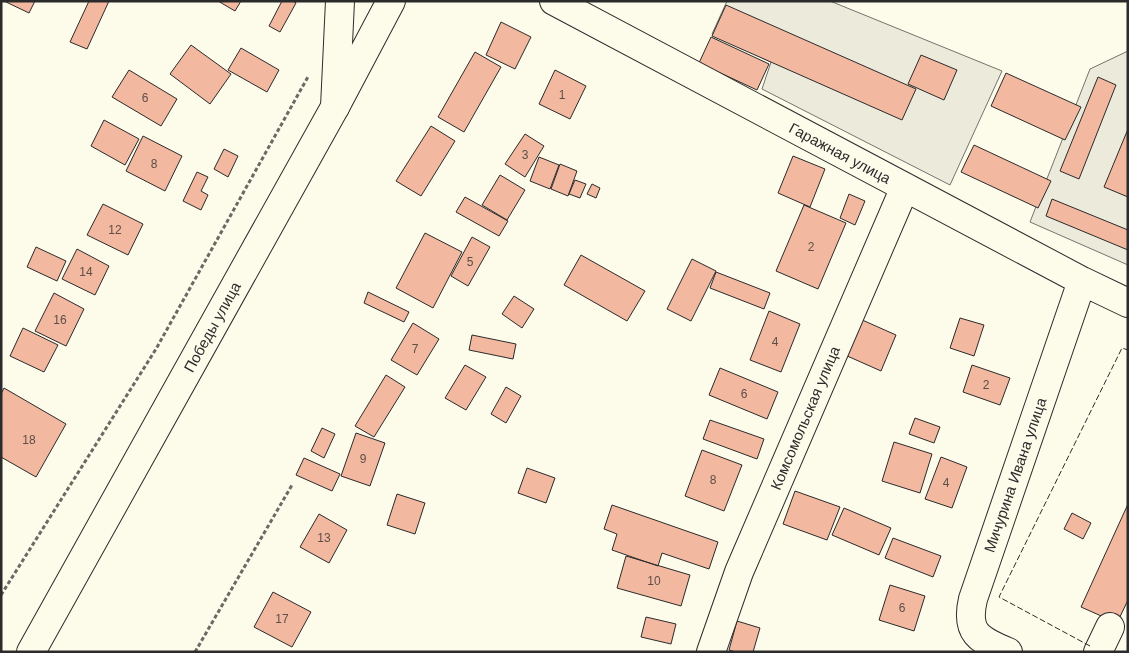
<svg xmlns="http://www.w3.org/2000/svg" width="1129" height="653" font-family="Helvetica,sans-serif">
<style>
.parking{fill:#eceadb;stroke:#74746e}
.building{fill:#f2b8a0;stroke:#2b2b2b}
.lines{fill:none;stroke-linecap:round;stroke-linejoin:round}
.minor-casing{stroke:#2b2b2b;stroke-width:30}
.major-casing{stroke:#2b2b2b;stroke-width:30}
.path{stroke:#6a6964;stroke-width:3;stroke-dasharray:4 2.5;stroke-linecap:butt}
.minor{stroke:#fdfbea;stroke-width:28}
.major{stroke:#fdfbea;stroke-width:28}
.fence{stroke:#2b2b2b;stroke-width:1;stroke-dasharray:6 2.5;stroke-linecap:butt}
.labels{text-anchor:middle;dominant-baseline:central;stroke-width:4;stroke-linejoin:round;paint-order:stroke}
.number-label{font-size:12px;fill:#5d4e48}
.street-label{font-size:15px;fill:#2b2b2b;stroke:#fdfbea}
</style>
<rect width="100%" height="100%" fill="#fdfbea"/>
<path class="parking" d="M 727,1 L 830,1 L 1002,71 L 950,185 L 762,89 L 771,62 L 712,34 Z
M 1128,51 L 1128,265 L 1030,222 L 1090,69 Z"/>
<path class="building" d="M 4,1 L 35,1 L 29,13 Z
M 89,1 L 109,1 L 87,49 L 70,42 Z
M 218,1 L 241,1 L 235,11 Z
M 282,1 L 293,1 L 296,3 L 280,32 L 269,26 Z
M 726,5 L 916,89 L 902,120 L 712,36 Z
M 501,22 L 531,37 L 515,69 L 486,55 Z
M 711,37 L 769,64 L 757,90 L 699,63 Z
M 191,45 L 231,74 L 210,104 L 170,74 Z
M 241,48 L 279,70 L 267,92 L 228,70 Z
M 475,52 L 501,67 L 464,132 L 438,117 Z
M 921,55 L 957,70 L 944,100 L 908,84 Z
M 129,70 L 177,99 L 161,126 L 112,97 Z
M 555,70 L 586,86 L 570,119 L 539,104 Z
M 1006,73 L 1081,107 L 1065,140 L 991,106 Z
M 1098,77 L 1116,85 L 1079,179 L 1060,171 Z
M 104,120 L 139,139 L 125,165 L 91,146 Z
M 431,126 L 455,141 L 421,196 L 396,181 Z
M 1128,129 L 1128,197 L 1104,187 Z
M 525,134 L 544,146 L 525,177 L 505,164 Z
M 143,136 L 182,156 L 165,191 L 126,171 Z
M 974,145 L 1051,181 L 1038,208 L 961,172 Z
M 224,149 L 238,156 L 228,177 L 214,169 Z
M 793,156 L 825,169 L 810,207 L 778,193 Z
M 539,157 L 559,165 L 550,189 L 530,181 Z
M 560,164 L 577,171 L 568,196 L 551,189 Z
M 197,172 L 208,177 L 201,191 L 208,195 L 201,210 L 183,201 Z
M 500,175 L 525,190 L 507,220 L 482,205 Z
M 575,180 L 586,184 L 580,198 L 569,194 Z
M 592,184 L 600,188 L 596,198 L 587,194 Z
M 849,194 L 865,201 L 855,225 L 840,218 Z
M 465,197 L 508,221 L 499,236 L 456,212 Z
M 1052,199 L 1128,230 L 1128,250 L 1046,216 Z
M 103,204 L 143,224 L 128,255 L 87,235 Z
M 804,205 L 846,223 L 818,289 L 776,271 Z
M 425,233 L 462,252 L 433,308 L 396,288 Z
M 472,237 L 490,247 L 468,286 L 451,276 Z
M 36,247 L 66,261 L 57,281 L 27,267 Z
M 77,249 L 109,266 L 95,295 L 62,279 Z
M 581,255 L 645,291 L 627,321 L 564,285 Z
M 692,259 L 716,271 L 691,321 L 667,309 Z
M 716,272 L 770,293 L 764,309 L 710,288 Z
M 368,292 L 409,312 L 404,322 L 364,303 Z
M 54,293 L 84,309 L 66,346 L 35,331 Z
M 514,296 L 534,309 L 522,328 L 502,314 Z
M 769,311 L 800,324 L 781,372 L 750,360 Z
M 960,318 L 984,325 L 974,356 L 950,348 Z
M 860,319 L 896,335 L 881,371 L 845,355 Z
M 413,323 L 439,339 L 417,375 L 391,360 Z
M 23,328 L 58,345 L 44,372 L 10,356 Z
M 472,335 L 516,344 L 513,359 L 469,350 Z
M 465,365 L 486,377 L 466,410 L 445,398 Z
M 972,365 L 1010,378 L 1000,405 L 963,392 Z
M 720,368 L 778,392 L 767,419 L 709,395 Z
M 386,375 L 405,387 L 374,437 L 355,426 Z
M 506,387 L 521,396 L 506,423 L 491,414 Z
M 4,388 L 66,424 L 36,477 L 1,457 L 1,394 Z
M 915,418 L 940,427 L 934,443 L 909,434 Z
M 710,420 L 764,439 L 757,459 L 703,439 Z
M 322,428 L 335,434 L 324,458 L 311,451 Z
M 356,433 L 385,443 L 370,486 L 341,476 Z
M 894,442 L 932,454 L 920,493 L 882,481 Z
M 702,450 L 742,465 L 724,511 L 685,496 Z
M 941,457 L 967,467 L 952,508 L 925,499 Z
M 304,458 L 340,474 L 332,491 L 296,475 Z
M 527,468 L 555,478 L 546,503 L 518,493 Z
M 795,491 L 840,507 L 827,540 L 783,524 Z
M 397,494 L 425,503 L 415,534 L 387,525 Z
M 1128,504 L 1128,600 L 1117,623 L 1081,607 Z
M 612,505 L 718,542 L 709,569 L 662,553 L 658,566 L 612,550 L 617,534 L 604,529 Z
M 844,508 L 891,528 L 879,555 L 832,535 Z
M 1072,513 L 1091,523 L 1083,539 L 1064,529 Z
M 319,514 L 347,530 L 329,563 L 300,547 Z
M 893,538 L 941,556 L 933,577 L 885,558 Z
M 626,556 L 690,575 L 681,606 L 617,588 Z
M 890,585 L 925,596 L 914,631 L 879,620 Z
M 273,592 L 311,612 L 292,647 L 254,627 Z
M 646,617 L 676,624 L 671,644 L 641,637 Z
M 737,621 L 760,628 L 753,652 L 736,652 L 729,650 Z"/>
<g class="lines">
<g class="minor-casing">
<path id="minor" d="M 554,1 L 1082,281 L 1128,303
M 335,107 L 340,1
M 711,652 L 739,572 L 905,187
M 1008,652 C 979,640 965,633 973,599 L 1082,281
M 1098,652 L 1110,627"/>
</g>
<g class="major-casing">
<path id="major" d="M 31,652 L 335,107 L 391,1"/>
</g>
<path class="path" d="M 1,595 L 156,349 L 309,75
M 195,652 L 292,485"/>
<use href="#minor" class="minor"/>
<use href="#major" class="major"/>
<path class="fence" d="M 1090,646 L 999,597 L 1122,348 L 1128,350"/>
</g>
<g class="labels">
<g class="number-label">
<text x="562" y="95">1</text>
<text x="145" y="98">6</text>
<text x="525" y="155">3</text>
<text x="154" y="164">8</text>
<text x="115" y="230">12</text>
<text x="811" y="247">2</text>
<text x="470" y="262">5</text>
<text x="86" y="272">14</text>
<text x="60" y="320">16</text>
<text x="775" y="342">4</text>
<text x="415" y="349">7</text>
<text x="986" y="385">2</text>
<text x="744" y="394">6</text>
<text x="29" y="440">18</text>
<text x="363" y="459">9</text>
<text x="713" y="480">8</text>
<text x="946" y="483">4</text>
<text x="324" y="538">13</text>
<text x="654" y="581">10</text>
<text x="902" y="608">6</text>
<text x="282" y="619">17</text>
</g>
<g class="street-label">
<text transform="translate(840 153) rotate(28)">Гаражная улица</text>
<text transform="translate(212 327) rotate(-61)">Победы улица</text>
<text transform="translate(805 418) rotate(-67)">Комсомольская улица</text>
<text transform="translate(1015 475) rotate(-71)">Мичурина Ивана улица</text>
</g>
</g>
<rect width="1129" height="653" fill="none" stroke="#2b2b2b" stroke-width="5"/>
</svg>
